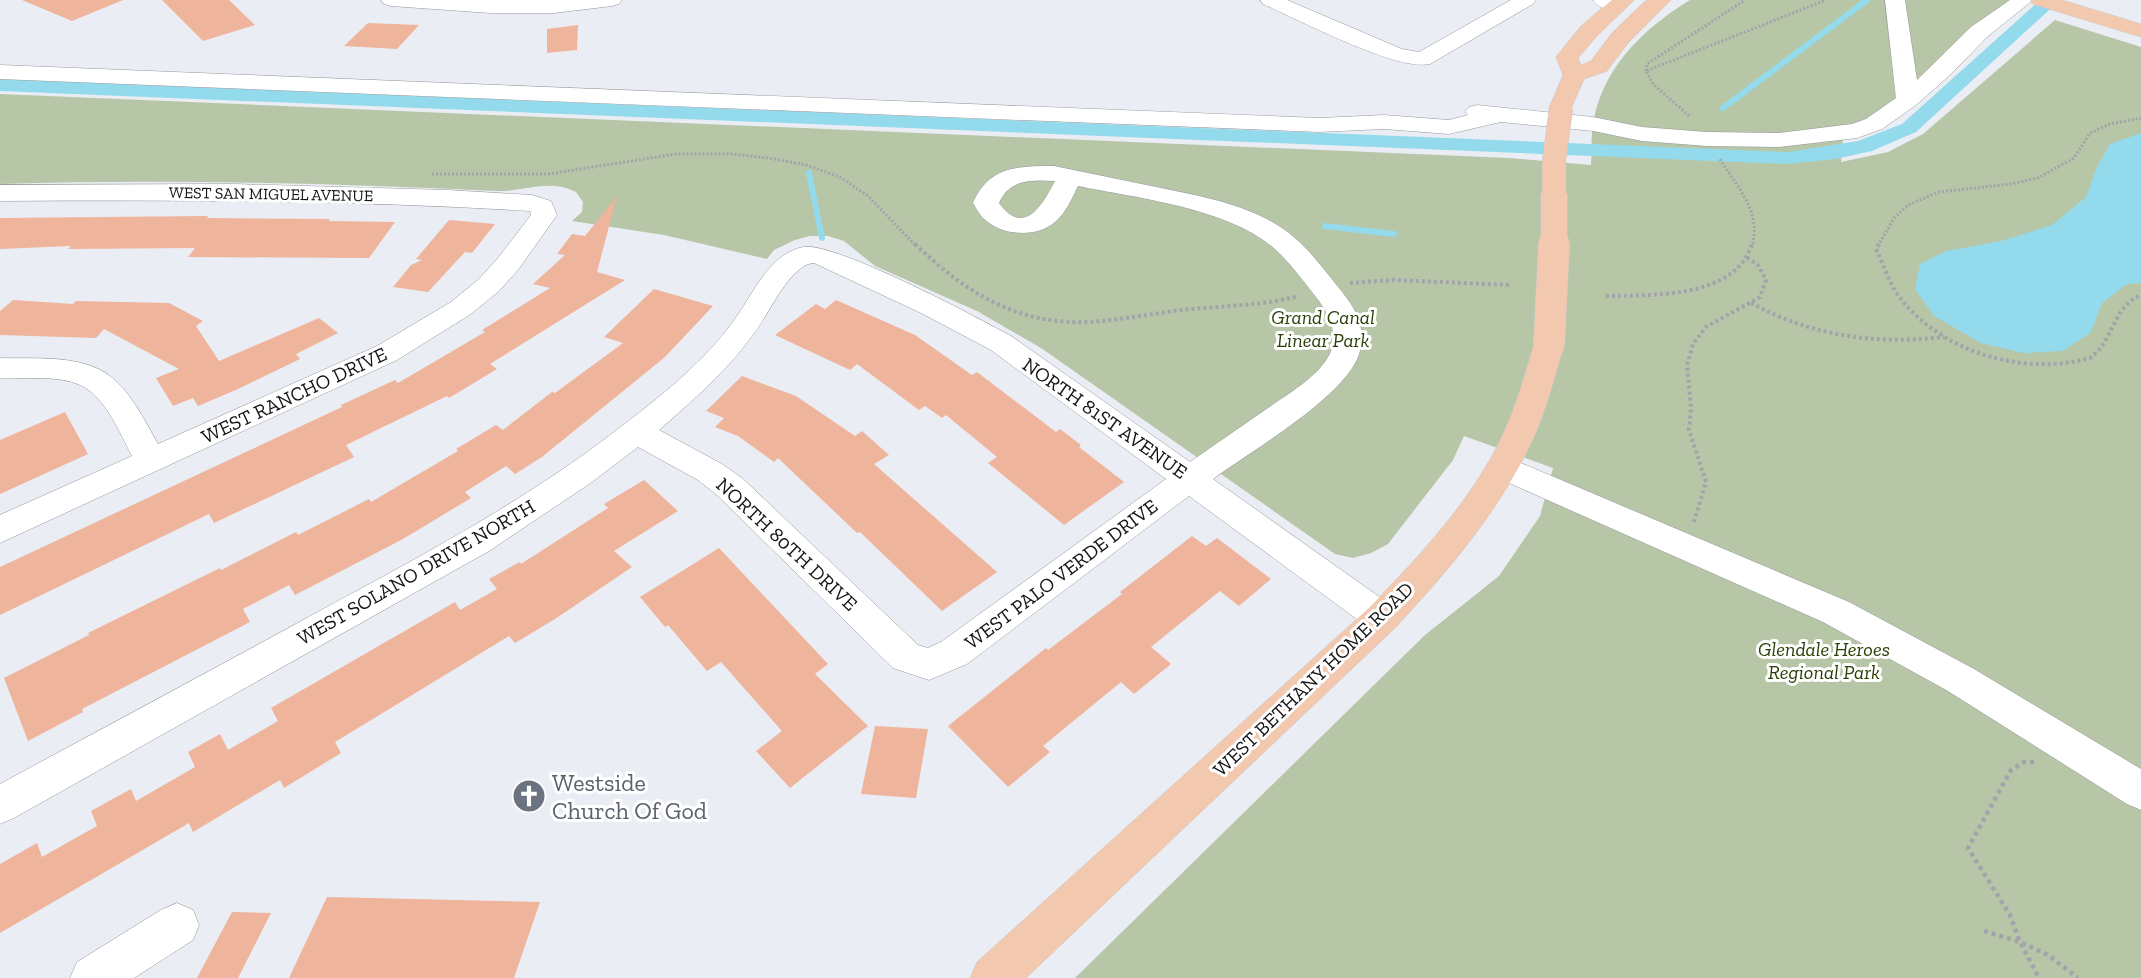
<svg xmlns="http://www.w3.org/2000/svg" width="2141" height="978" font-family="'Zilla Slab',serif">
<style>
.green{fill:#b7c6a6}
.water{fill:#93dbec}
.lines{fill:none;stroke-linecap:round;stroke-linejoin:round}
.stream{stroke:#93dbec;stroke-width:6}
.canal{fill:#93dbec;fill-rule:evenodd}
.building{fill:#eeb49c}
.minor-casing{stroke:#95979d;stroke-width:1}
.major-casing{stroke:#cbcbcc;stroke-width:1}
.path-far2{stroke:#a3a4aa;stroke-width:3;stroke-dasharray:2 2;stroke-linecap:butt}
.path-far1{stroke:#a3a4aa;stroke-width:4;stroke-dasharray:3 3;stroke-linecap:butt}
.path{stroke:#a3a4aa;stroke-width:4.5;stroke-dasharray:4 4;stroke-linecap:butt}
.minor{fill:#fff;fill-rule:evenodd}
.major{fill:#f2c8af;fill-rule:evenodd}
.major-bridge-far1-casing{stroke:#cbcbcc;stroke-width:24;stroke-linecap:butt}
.major-bridge-casing{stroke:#cbcbcc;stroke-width:32;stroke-linecap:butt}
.major-bridge-far1{stroke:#f2c8af;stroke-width:23}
.major-bridge{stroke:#f2c8af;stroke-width:31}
.labels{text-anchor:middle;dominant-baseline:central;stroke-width:6;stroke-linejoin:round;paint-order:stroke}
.far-street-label{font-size:16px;fill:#141416;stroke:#fff}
.park-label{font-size:20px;font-style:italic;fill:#2b3f04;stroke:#fff}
.street-label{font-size:20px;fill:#141416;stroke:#fff}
.near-worship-label{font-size:24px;fill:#5b616d;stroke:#fff;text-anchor:start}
</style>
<rect width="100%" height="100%" fill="#ebedf4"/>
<path class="green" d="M 1690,0 L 2025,0 L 1843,139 L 1841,162 L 1888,152 L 1923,134 L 2055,20 L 2141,47 L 2141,978 L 1075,978 L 1425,635 L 1499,576 L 1540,516 L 1553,468 L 1464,436 L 1453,460 L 1388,544 L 1371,553 L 1353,558 L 1335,554 L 1041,348 L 977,311 L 875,266 L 844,241 L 828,236 L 810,236 L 795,240 L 774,250 L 767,259 L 664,235 L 572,221 L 582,212 L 583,202 L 576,192 C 548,178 525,192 496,191 C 331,183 165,179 0,184 L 0,94 L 1509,158 L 1591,165 C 1592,154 1591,143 1592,132 C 1598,72 1641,30 1690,0 Z"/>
<path class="water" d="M 2141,133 L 2141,283 L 2127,284 L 2102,303 L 2091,332 L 2063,351 L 2023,353 L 1981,343 L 1934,316 L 1915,289 L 1920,264 L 1946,251 L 2001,241 L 2052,225 L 2086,197 L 2097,167 L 2110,144 Z"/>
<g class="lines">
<path class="stream" d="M 1723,108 L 1867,0
M 809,173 L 822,238
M 1325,226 L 1394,234"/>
<path class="canal" d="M 2040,0 L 2060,0 L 1916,132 L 1872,151 L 1835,159 L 1788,164 L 0,91 L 0,79 L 1788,152 L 1858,141 L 1902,124 Z"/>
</g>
<path class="building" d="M 22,0 L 123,0 L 72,21 Z
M 162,0 L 229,0 L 255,25 L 203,41 Z
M 368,23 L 419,25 L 397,49 L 344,46 Z
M 578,25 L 577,50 L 547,53 L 547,29 Z
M 617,196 L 597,272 L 625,280 L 490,364 L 497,369 L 449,398 L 447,396 L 346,445 L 354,457 L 214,523 L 209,514 L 0,615 L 0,567 L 342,407 L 341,405 L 395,380 L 398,383 L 485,332 L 482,330 L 550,288 L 533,284 L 565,255 L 557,254 L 572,234 L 585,236 Z
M 208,216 L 207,218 L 330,219 L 329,221 L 395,222 L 369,258 L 188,257 L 195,248 L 68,249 L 71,246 L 0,249 L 0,218 Z
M 449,220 L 495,224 L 472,253 L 465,252 L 428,292 L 393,287 L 411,265 L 422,260 L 416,259 Z
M 654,289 L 713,306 L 665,357 L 542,457 L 515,474 L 506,466 L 465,492 L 471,498 L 403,539 L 295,595 L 289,585 L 243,609 L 250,622 L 82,709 L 83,712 L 28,741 L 4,678 L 89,635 L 88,633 L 220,568 L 221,570 L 296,532 L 298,535 L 369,499 L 371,502 L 458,451 L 456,449 L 496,425 L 503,430 L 552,392 L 555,393 L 623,343 L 604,337 Z
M 13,300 L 73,304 L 76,301 L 169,303 L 203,321 L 196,326 L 219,361 L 319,318 L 338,333 L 296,354 L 300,359 L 238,389 L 198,406 L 193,398 L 173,406 L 156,378 L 179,369 L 104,329 L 96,338 L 0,335 L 0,311 Z
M 836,300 L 915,335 L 972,375 L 977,372 L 1056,432 L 1060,429 L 1081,445 L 1079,447 L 1124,482 L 1064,525 L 988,463 L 997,457 L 946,415 L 942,418 L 925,406 L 919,410 L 857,364 L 850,370 L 775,335 L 816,304 L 825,309 Z
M 742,376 L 796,396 L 855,436 L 862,431 L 889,455 L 874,464 L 997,572 L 942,611 L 860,532 L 857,533 L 778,458 L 774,462 L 738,436 L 715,427 L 724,418 L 706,411 Z
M 65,412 L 88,454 L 0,494 L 0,440 Z
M 644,480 L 678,511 L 614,551 L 632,567 L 555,619 L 515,643 L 509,636 L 335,742 L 341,753 L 284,788 L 280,780 L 193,832 L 189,823 L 0,933 L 0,864 L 37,843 L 42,857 L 97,826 L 91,811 L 131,789 L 136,801 L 195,767 L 188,752 L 220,734 L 228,750 L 278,721 L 271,708 L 455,602 L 460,610 L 497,589 L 489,579 L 520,562 L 521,564 L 608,508 L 604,504 Z
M 1192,536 L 1206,546 L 1217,538 L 1271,579 L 1239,606 L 1220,591 L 1151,647 L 1171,664 L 1134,694 L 1121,682 L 1043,746 L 1050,752 L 1008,787 L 948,726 L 1046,648 L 1048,650 L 1122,594 L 1120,592 Z
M 719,548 L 828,664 L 815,674 L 868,726 L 790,788 L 756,751 L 782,731 L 721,662 L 707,671 L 668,625 L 665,627 L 640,597 Z
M 875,726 L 928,729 L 916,798 L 861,794 Z
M 327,897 L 540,902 L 514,978 L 289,978 Z
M 232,912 L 271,913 L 238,978 L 197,978 Z"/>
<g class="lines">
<g class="minor-casing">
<path id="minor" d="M 381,0 L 622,0 L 619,4 L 612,6 L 554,13 L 490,13 L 391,6 L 384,4 Z
M 1260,0 L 1287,0 L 1402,49 L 1419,52 L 1511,0 L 1536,0 L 1533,4 L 1430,64 C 1398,72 1297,19 1263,4 Z
M 1593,0 L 1622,0 L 1626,5 L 1623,9 C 1613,12 1599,9 1593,0 Z
M 1885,0 L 1905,0 L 1917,80 L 1971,27 L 2010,0 L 2033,0 L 1987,37 L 1951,74 L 1916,105 L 1882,129 L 1857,138 L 1779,147 L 1707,146 L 1642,141 L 1593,131 L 1501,122 L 1449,134 L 1384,129 L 1319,132 L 0,79 L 0,65 L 1319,118 L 1384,115 L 1449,120 L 1468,115 L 1465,112 L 1469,107 L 1477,105 L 1593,117 L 1642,127 L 1707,132 L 1779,133 L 1852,124 L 1866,119 L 1896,98 Z
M 1054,166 C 1090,173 1125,181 1161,188 C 1209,198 1258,206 1296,239 C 1312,253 1325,271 1338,287 C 1358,310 1371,336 1354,365 C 1331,404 1252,451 1213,479 L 1395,608 L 1400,618 L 1395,628 L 1382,633 L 1369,628 L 1189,496 L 967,664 L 929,680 L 893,668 L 718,496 L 698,480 L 638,447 L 592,482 L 489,551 L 14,818 L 0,824 L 0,784 C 105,727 210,671 314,614 C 414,560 514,507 605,439 C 652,403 706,363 739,313 C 756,288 771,254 803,247 C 831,241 963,310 994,327 L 1011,336 L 1190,462 C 1216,444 1242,426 1268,408 C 1288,394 1314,379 1327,359 C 1341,338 1330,314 1316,297 C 1304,282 1292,265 1278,252 C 1235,209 1137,198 1078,186 C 1072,198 1066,213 1055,222 C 1038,237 1005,236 988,222 C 981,217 977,210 973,203 C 989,166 1018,166 1054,166 ZM 1055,181 C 1043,204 1024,238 999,203 C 1009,179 1032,180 1055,181 ZM 814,263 L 921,313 L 991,350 L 1166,479 L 941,642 L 928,648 L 918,645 L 742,478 L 722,464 L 659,430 C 697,397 736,363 763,320 C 773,304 794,263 814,263 Z
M 233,184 L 447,190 L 532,195 L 551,201 L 557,215 L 518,270 L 499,291 L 471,314 L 397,360 L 0,543 L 0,515 L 132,456 C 119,432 106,397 80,385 C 60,375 22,379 0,378 L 0,358 C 34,359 81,354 110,376 C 131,392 145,421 158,444 L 377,346 L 451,302 L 479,279 L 498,258 L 531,215 L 530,211 C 353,200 177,200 0,201 L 0,185 Z
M 1502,455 L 1849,602 L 1974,669 L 2141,769 L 2141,810 L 2127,804 L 1948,691 L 1823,622 L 1491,475 L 1486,467 L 1491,459 Z
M 177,903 L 193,910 L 199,925 L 193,940 L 134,978 L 70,978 L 77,962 L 161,910 Z"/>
</g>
<g class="major-casing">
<path id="major" d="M 1612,0 L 1634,0 L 1597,36 L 1578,58 L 1581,65 L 1591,61 L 1612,33 L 1641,5 L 1647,0 L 1671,0 L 1628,43 L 1607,71 L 1584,79 L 1569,113 L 1561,115 L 1553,113 L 1549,108 L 1563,75 L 1556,57 L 1581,26 Z
M 2030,0 L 2062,0 L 2141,24 L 2141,37 L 2033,4 Z
M 1554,186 L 1563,189 L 1567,194 L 1567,241 L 1563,247 L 1554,249 L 1545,247 L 1541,241 L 1541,194 L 1545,189 Z
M 1549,335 L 1559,338 L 1564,345 C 1555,374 1548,404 1536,432 C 1503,507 1450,569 1395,628 L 1026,978 L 970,978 L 977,962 L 1369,608 C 1420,555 1473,500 1504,432 C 1517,404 1525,374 1534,345 L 1539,338 Z"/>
</g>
<path class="path-far2" d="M 1646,71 L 1647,64 L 1745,0
M 1689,116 L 1653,84 L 1646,71 L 1826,0
M 1720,159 C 1737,187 1762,212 1752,246
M 432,174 L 548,174 L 676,154 L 732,154 L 769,158 L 806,165 L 840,177 L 868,196 L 916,246
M 1878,246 L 1894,218 L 1908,205 L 1939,192 L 2011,184 L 2038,178 L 2074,158 L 2090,133 L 2110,124 L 2141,118"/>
<path class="path-far1" d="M 915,244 C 966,293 1017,325 1089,322 C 1120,320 1150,314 1181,310 C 1220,306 1260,306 1299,296
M 1879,244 L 1876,249 C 1884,265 1889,284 1901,299 C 1942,352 2025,377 2090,358 C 2114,341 2112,307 2141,295
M 1350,283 L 1394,280 L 1510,285
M 1606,296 C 1652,295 1735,299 1752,244
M 1751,303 C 1812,336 1875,345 1944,337
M 1694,522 L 1706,482 L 1689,430 L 1691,408 L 1687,365 L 1693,344 L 1706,327 L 1760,297 L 1766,280 L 1758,265 L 1746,257"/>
<path class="path" d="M 2034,762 L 2024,762 L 2011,770 L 1968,848 L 2010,915 L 2020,942 L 2039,978
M 1984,931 L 2020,942 L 2048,955 L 2078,978"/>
<use href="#minor" class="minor"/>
<use href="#major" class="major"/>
<g class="major-bridge-far1-casing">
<path id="major-bridge-far1" d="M 1554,194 L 1554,161 L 1561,108
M 1554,246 L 1554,241"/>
</g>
<g class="major-bridge-casing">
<path id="major-bridge" d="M 1549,345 L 1554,244"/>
</g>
<use href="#major-bridge-far1" class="major-bridge-far1"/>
<use href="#major-bridge" class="major-bridge"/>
</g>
<defs>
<g id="church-disc" transform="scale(1.725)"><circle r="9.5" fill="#6b7280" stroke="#fff"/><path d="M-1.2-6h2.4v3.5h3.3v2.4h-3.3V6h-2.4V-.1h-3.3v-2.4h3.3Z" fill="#fff"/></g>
</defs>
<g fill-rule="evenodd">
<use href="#church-disc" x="529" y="796"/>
</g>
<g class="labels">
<g class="far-street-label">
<text transform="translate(271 194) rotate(1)">WEST SAN MIGUEL AVENUE</text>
</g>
<g class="park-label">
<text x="1323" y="317">Grand Canal<tspan x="1323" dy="23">Linear Park</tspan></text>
<text x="1824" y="649">Glendale Heroes<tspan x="1824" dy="23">Regional Park</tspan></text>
</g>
<g class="street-label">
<text transform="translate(294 395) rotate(-25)">WEST RANCHO DRIVE</text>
<text transform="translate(1105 418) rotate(35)">NORTH 81ST AVENUE</text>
<text transform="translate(787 544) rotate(43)">NORTH 80TH DRIVE</text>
<text transform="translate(416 572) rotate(-30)">WEST SOLANO DRIVE NORTH</text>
<text transform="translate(1061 574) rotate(-37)">WEST PALO VERDE DRIVE</text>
<text transform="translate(1313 679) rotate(-44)">WEST BETHANY HOME ROAD</text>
</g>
<g class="near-worship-label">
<text x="552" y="782">Westside<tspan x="552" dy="28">Church Of God</tspan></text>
</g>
</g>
</svg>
